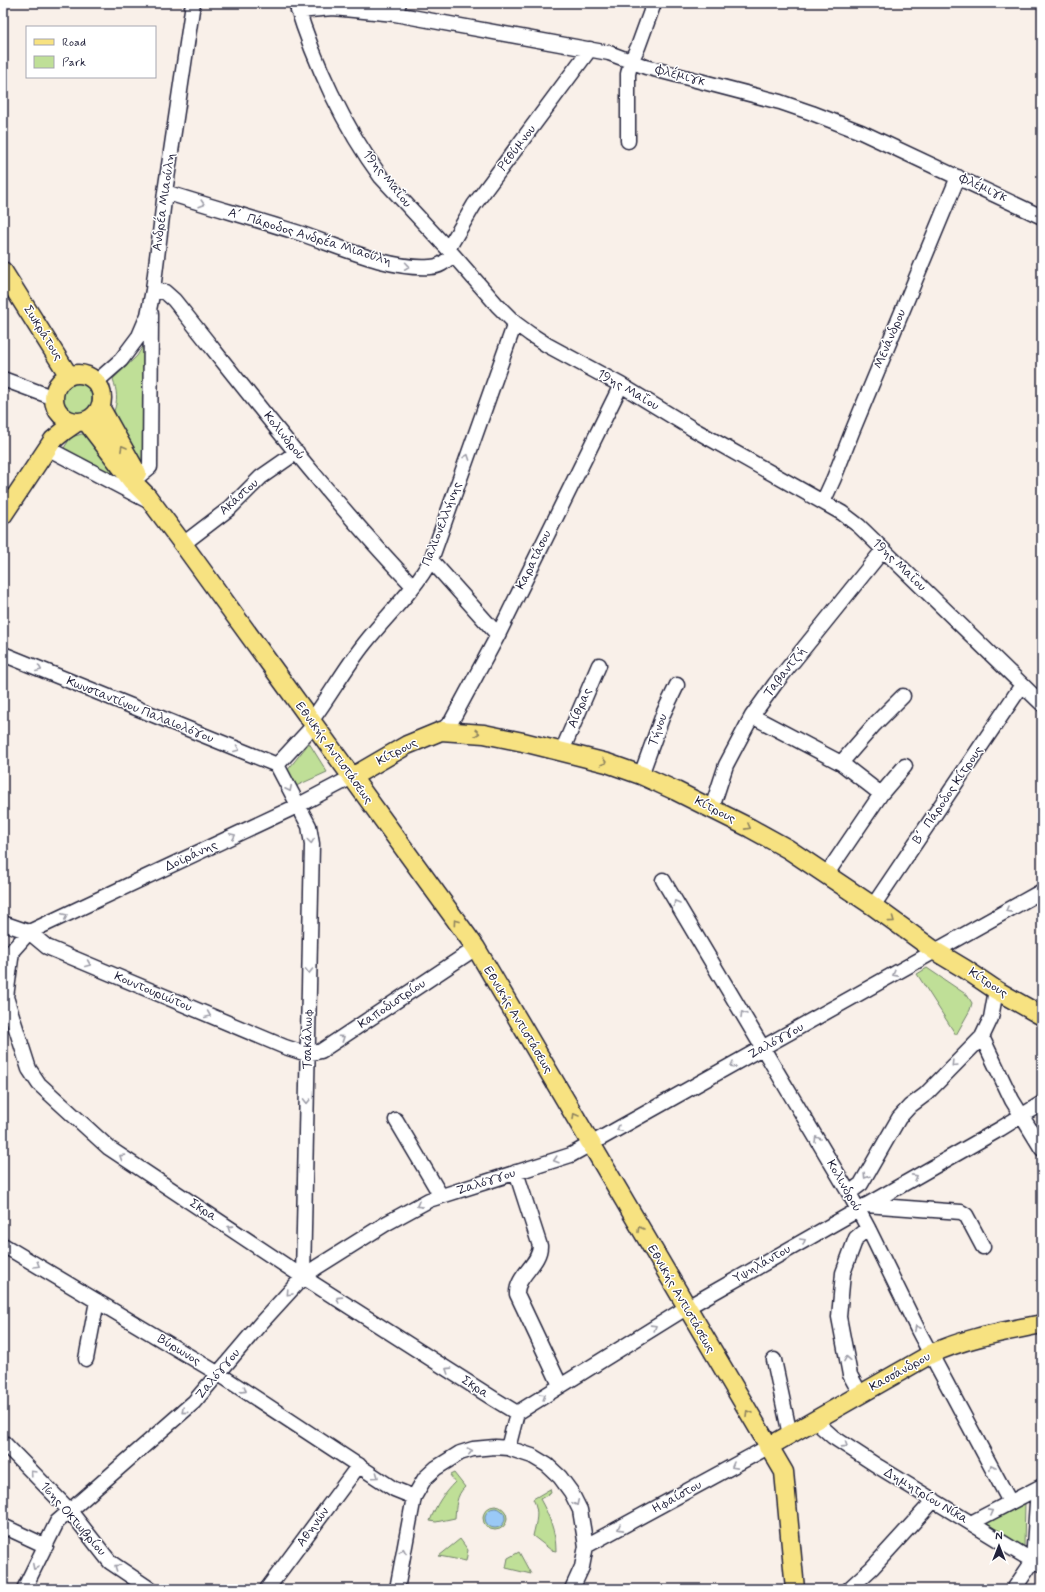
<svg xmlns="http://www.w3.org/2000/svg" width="1045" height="1592" font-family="Mynerve,sans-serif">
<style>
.green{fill:#bfdf97;stroke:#708069}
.water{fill:#9ac9f6;stroke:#6a86ab}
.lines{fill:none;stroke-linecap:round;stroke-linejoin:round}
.minor-casing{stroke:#22223b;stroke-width:17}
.major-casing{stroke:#22223b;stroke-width:21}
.minor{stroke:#fff;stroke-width:14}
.major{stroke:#f7e281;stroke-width:18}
.oneway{stroke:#9c9ca7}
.oneway2{stroke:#8c825e}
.labels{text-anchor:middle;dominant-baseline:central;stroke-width:3;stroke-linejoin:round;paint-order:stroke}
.street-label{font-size:13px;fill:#22223b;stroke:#fff}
</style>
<rect width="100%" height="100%" fill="#f9f0e9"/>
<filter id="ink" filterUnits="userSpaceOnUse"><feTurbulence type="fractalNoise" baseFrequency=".025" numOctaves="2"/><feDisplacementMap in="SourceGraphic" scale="8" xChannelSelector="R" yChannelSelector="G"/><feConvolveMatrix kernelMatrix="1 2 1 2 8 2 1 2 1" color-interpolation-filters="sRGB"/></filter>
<g filter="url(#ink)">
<path class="green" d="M 147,340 L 147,464 L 142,468 L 114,411 C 118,400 117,391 113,379 L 137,356 Z
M62 398a15 15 0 1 1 30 0a15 15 0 1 1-30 0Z
M 82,434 L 87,436 L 136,491 L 62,451 L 71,437 Z
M 309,743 L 327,772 L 296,786 L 287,771 Z
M 927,968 L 967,995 L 972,1003 L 970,1010 L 956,1035 L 917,974 Z
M 454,1473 L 465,1487 C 456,1495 456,1507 455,1518 L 436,1522 L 430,1521 C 436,1505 443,1494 455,1482 L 450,1475 Z
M 550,1489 L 551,1493 L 540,1499 C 549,1515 556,1532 556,1551 L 551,1550 L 533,1536 C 536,1522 540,1512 533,1499 Z
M 1025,1502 L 1024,1547 L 983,1525 Z
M483 1518a12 12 0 1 1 24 0a12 12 0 1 1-24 0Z
M 460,1539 L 468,1550 L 466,1561 L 439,1556 Z
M 519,1552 L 531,1574 L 506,1568 L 508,1558 Z"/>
<path class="water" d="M485 1518a10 10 0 1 1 20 0a10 10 0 1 1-20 0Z"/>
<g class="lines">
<g class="minor-casing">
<path id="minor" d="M 296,3 C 314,62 344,127 381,177 L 448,249 L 497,305 L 515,323 L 530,334 L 547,345 L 621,385 L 693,429 L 842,513 L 859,526 L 1042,704
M 298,11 L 333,8 L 395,14 L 609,53 L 646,67 L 780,102 L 812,113 L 861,132 L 1042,217
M 395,14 L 399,3
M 628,141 L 628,74 L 631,61 L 638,47 L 654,3
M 165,192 C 209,206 252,218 296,232 C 336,245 388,270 430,267 C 440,267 446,261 453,255
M 448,249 L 474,205 L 590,49
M 153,290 L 165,292 L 174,300 C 251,396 328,497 413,586
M 3,379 L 54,398
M 96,382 L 121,360 L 139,336 L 148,315 L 153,290 L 165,192 L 193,3
M 47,448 L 146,500
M 139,476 L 150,467 L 151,314
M 823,502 L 834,478 L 852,432 L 958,177
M 183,544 L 230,508 L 261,477 L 297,452
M 431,560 L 498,635
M 3,654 L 277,765
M 752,716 L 841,763 L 881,794
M 311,721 C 330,696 345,668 365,643 C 386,616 414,591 431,560 L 515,323
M 441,731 L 451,722 L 498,635 L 621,385
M 562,751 L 599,665
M 841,763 L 874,725 L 903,696
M 641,775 L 664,712 L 677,685
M 352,777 L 297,806 L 29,932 L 12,951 L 6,997 L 29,1069 L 39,1084 L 109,1148 L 303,1277 L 494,1399 L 517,1413
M 712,808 L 726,765 L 752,716 L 775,684 L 883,550
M 826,875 L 881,794 L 905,766
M 663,880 L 849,1193 L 868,1228 L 919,1332 L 1010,1502
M 873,906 L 1022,685
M 3,923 L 29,932 L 47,947 L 59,952 L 285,1047 L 307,1054 L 321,1051 L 476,948
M 982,1037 L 1012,1100 L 1042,1149
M 396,1120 L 441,1196
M 516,1172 L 540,1246 C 540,1264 516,1276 517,1294 L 560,1385
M 849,1193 L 861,1184 L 899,1118 L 910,1106 L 926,1094 L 982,1037 L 991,1018 L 996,990
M 866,1205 L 961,1212 L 966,1215 L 983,1247
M 3,1245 L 219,1374 L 394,1489 L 414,1497
M 303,1277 L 312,844 L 309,826 L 277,765 L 314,725
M 86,1359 L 97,1301
M 774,1360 L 790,1435
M 861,1395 L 850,1375 L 839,1317 L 843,1273 L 856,1238 L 868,1228
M 815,1421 L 833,1437 L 879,1467 L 1013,1549 L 1033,1561 L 1042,1564
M 3,1442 L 70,1511 L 110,1562 L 150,1589
M 508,1448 L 517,1413 L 686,1308 L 1000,1129 L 1042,1103
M 971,1523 L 1038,1488
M 3,1526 L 46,1546
M 586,1546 L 768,1447
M 24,1589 L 57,1522 L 194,1402 L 261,1323 L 303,1277 L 317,1267 L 387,1223 L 429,1200 L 571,1155 L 1042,891
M 267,1589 L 359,1465
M 397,1589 L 414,1497 L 425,1478 L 436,1468 L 460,1453 L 473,1449 L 495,1447 L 508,1448 L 532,1456 L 547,1465 L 560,1477 L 571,1492 L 580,1510 L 586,1546 L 582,1567 L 572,1589
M 849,1589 L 872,1568 L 934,1500
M 1014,1589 L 1033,1561 L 1038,1488 L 1042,1486"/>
</g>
<g class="major-casing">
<path id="major" d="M 3,271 L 69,376
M54 398a24 24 0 1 1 48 0a24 24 0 1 1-48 0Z
M 100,407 L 137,473
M 86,421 L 132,481 L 147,496 L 183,544 L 476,948 L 784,1472 L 795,1589
M 3,515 L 53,440 L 64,431 L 77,422
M 352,777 L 407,745 L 441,731 L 484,734 L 523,742 L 607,763 L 641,775 L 676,791 L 750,828 L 788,849 L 873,906 L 935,951 L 965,969 L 996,990 L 1042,1016
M 768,1447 L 931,1354 C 968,1337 1003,1332 1042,1324"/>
</g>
<use href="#minor" class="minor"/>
<use href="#major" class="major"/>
</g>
<defs><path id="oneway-chevron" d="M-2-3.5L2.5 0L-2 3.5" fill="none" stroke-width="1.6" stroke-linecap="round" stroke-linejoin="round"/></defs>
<g class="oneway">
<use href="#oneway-chevron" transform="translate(202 204) rotate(17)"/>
<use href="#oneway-chevron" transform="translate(407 266) rotate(8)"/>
<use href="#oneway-chevron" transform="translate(467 457) rotate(-70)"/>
<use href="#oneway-chevron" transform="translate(39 669) rotate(22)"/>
<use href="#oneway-chevron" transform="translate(237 749) rotate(22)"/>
<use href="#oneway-chevron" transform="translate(289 789) rotate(64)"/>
<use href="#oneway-chevron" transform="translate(233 836) rotate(-25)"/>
<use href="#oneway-chevron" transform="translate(311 841) rotate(82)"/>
<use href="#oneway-chevron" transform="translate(676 903) rotate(-121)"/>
<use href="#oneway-chevron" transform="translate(1008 910) rotate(151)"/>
<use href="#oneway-chevron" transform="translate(65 916) rotate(-25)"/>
<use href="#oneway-chevron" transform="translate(88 964) rotate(23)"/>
<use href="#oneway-chevron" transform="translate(309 971) rotate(91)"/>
<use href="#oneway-chevron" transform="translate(895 974) rotate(151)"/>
<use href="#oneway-chevron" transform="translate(743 1014) rotate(-121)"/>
<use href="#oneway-chevron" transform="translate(208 1015) rotate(23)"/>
<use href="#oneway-chevron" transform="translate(342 1038) rotate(-34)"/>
<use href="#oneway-chevron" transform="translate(954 1064) rotate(134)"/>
<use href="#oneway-chevron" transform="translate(733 1065) rotate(151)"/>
<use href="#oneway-chevron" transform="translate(307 1101) rotate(91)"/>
<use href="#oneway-chevron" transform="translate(619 1129) rotate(151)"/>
<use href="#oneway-chevron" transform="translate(817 1139) rotate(-120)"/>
<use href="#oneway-chevron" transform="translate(122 1157) rotate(-147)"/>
<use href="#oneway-chevron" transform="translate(556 1160) rotate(163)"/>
<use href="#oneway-chevron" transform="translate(866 1176) rotate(123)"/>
<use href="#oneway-chevron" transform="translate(915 1177) rotate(-29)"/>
<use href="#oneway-chevron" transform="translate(419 1205) rotate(152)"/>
<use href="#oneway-chevron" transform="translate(230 1228) rotate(-147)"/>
<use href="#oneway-chevron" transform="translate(803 1241) rotate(-30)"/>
<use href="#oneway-chevron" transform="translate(37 1265) rotate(31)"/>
<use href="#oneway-chevron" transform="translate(289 1293) rotate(133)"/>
<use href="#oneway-chevron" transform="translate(339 1299) rotate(-147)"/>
<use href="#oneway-chevron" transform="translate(654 1327) rotate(-32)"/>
<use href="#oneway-chevron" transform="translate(917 1328) rotate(-117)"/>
<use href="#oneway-chevron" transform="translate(847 1359) rotate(-100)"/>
<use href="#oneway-chevron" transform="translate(448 1370) rotate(-147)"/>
<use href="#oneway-chevron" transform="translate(244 1390) rotate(33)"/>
<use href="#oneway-chevron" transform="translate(543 1396) rotate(-32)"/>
<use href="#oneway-chevron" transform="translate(184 1411) rotate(139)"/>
<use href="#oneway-chevron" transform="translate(845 1445) rotate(33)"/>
<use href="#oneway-chevron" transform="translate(470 1451) rotate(-13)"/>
<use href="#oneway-chevron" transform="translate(734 1466) rotate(151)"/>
<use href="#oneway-chevron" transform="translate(992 1467) rotate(-118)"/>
<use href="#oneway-chevron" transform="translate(33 1473) rotate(-134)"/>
<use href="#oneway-chevron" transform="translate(376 1476) rotate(35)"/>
<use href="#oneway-chevron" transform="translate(576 1503) rotate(65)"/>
<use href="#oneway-chevron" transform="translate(991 1512) rotate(-28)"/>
<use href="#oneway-chevron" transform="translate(620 1528) rotate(151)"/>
<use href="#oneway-chevron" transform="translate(403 1551) rotate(-81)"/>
<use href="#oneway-chevron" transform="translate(35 1567) rotate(117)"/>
<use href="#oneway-chevron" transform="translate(117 1567) rotate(-146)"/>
</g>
<g class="oneway2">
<use href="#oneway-chevron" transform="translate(123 448) rotate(-119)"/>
<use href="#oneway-chevron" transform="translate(477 733) rotate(6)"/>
<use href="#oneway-chevron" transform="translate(604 762) rotate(16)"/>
<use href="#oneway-chevron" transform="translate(748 827) rotate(28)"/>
<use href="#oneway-chevron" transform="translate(892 920) rotate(36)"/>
<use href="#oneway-chevron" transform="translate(456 922) rotate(-126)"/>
<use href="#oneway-chevron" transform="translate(575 1116) rotate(-121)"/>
<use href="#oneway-chevron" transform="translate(640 1229) rotate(-120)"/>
<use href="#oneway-chevron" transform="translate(748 1413) rotate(-121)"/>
</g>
</g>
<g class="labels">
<g class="street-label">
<text transform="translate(680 76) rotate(15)">Φλέμιγκ</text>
<text transform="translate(517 148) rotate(-53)">Ρεθύμνου</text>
<text transform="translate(387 179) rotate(51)">19ης Μαΐου</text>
<text transform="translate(983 188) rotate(25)">Φλέμιγκ</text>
<text transform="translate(164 202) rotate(-82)">Ανδρέα Μιαούλη</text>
<text transform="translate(310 237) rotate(17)">Α΄ Πάροδος Ανδρέα Μιαούλη</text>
<text transform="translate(43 333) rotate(58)">Σωκράτους</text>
<text transform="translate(890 339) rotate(-67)">Μενάνδρου</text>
<text transform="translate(628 390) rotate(30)">19ης Μαΐου</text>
<text transform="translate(284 436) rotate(51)">Κολινδρού</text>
<text transform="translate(239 497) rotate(-42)">Ακάστου</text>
<text transform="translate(442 524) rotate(-69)">Παλιονελλήνης</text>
<text transform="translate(534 560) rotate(-64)">Καρατάσου</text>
<text transform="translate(899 565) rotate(44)">19ης Μαΐου</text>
<text transform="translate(785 672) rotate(-52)">Ταβαντζή</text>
<text transform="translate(580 708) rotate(-67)">Αίθρας</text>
<text transform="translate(140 710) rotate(22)">Κωνσταντίνου Παλαιολόγου</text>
<text transform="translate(658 730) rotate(-70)">Τήνου</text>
<text transform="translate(397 752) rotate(-28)">Κίτρους</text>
<text transform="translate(334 753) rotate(54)">Εθνικής Αντιστάσεως</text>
<text transform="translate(948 795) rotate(-56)">Β΄ Πάροδος Κίτρους</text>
<text transform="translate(715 810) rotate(27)">Κίτρους</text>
<text transform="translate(191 856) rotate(-25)">Δοϊράνης</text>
<text transform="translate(988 983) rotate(33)">Κίτρους</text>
<text transform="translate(153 992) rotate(23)">Κουντουριώτου</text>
<text transform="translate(392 1004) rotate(-34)">Καποδιστρίου</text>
<text transform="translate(518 1020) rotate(59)">Εθνικής Αντιστάσεως</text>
<text transform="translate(308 1039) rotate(-89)">Τσακάλωφ</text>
<text transform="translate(776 1041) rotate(-29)">Ζαλόγγου</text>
<text transform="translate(486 1182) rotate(-18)">Ζαλόγγου</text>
<text transform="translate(844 1186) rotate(60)">Κολινδρού</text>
<text transform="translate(203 1210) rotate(33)">Σκρα</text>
<text transform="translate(762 1264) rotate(-30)">Υψηλάντου</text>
<text transform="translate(681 1299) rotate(60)">Εθνικής Αντιστάσεως</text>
<text transform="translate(179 1350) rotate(31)">Βύρωνος</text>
<text transform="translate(900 1372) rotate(-29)">Κασσάνδρου</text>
<text transform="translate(218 1374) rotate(-50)">Ζαλόγγου</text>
<text transform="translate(475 1387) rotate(33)">Σκρα</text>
<text transform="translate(926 1496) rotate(31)">Δημητρίου Νίκα</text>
<text transform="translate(677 1497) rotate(-29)">Ηφαίστου</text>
<text transform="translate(73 1519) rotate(49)">16ης Οκτωβρίου</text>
<text transform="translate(313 1527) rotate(-54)">Αθηνών</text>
</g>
</g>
<rect width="1045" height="1592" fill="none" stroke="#fff" stroke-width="16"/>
<rect x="8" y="8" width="1029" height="1576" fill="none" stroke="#22223b" stroke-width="1.5" filter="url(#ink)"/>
<rect x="26" y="26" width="130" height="52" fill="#ffffff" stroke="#a7a7b1"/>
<rect x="34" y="39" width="20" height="6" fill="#f7e281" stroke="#a7a7b1"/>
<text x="62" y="46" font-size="12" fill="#22223b">Road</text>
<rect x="34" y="56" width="20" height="12" fill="#bfdf97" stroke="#a7a7b1"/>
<text x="62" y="66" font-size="12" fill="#22223b">Park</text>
<g transform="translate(999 1546)" stroke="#ffffff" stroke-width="3" paint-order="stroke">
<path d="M0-3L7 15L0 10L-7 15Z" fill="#22223b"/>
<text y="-6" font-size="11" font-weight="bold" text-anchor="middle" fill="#22223b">N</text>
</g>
</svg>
